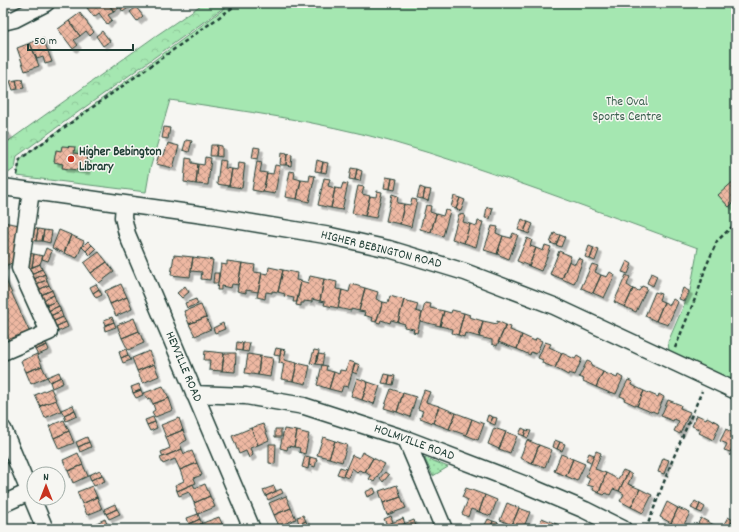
<svg xmlns="http://www.w3.org/2000/svg" width="739" height="532" font-family="Dekko,sans-serif">
<style>
.grass{fill:url(#grass-dots);stroke:#629272}
.forest{fill:url(#forest-crowns);stroke:#629272}
.green{fill:#a5e7b1;stroke:#629272}
.building{fill:url(#building-cross-hatch);stroke:#1f3d34;filter:url(#shadow)}
.lines{fill:none;stroke-linecap:round;stroke-linejoin:round}
.minor-casing{stroke:#1f3d34;stroke-width:19}
.path{stroke:#1f3d34;stroke-width:2.5;stroke-dasharray:4 3;stroke-linecap:butt}
.minor{stroke:#f6f6f2;stroke-width:16}
.poi-dot{fill:#c8321e;stroke:#f6f6f2;stroke-width:1.5}
.labels{text-anchor:middle;dominant-baseline:central;stroke-width:3;stroke-linejoin:round;paint-order:stroke}
.park-label{font-size:13px;fill:#3a5f4d;stroke:#f6f6f2}
.poi-label{font-size:13px;font-weight:bold;fill:#1f3d34;stroke:#f6f6f2;text-anchor:start}
.street-label{font-size:13px;fill:#1f3d34;stroke:#f6f6f2}
</style>
<defs>
<pattern id="grass-dots" width="8" height="8" patternUnits="userSpaceOnUse"><rect width="8" height="8" fill="#a5e7b1"/><path d="M2 2h.1M6 6h.1" fill="none" stroke="#8ec799" stroke-width="1.8" stroke-linecap="round"/></pattern>
<pattern id="forest-crowns" width="20" height="18" patternUnits="userSpaceOnUse"><rect width="20" height="18" fill="#a5e7b1"/><path d="M2 6a3 3 0 1 1 6 0M12 15a3 3 0 1 1 6 0" fill="none" stroke="#8ec799"/></pattern>
<pattern id="building-cross-hatch" width="8" height="8" patternUnits="userSpaceOnUse"><rect width="8" height="8" fill="#eeb8a2"/><path d="M0 0l8 8M0 8l8-8" fill="none" stroke="#c09785"/></pattern>
<filter id="shadow"><feDropShadow dx="3.5" dy="3.5" stdDeviation="0" flood-color="#0004"/></filter>
</defs>
<rect width="100%" height="100%" fill="#f6f6f2"/>
<filter id="ink" filterUnits="userSpaceOnUse"><feTurbulence type="fractalNoise" baseFrequency=".025" numOctaves="2"/><feDisplacementMap in="SourceGraphic" scale="8" xChannelSelector="R" yChannelSelector="G"/><feConvolveMatrix kernelMatrix="1 2 1 2 8 2 1 2 1" color-interpolation-filters="sRGB"/></filter>
<g filter="url(#ink)">
<path class="grass" d="M 424,457 L 448,467 L 433,476 Z"/>
<path class="forest" d="M 204,3 L 230,3 L 17,156 L 15,168 L 7,174 L 3,173 L 3,145 L 157,35 Z"/>
<path class="green" d="M 232,3 L 736,3 L 736,391 L 670,360 L 668,342 L 690,291 L 698,248 C 596,211 494,171 389,141 C 317,121 244,111 170,100 L 150,169 L 146,192 L 17,176 L 20,159 Z"/>
<path class="building" d="M 96,3 L 108,3 L 114,12 L 108,15 L 112,20 L 107,24 L 99,13 L 94,17 L 87,8 Z
M 108,3 L 125,3 L 128,8 L 123,12 L 120,7 L 114,12 Z
M 136,7 L 143,16 L 137,21 L 130,12 Z
M 80,13 L 94,32 L 90,36 L 86,31 L 80,36 L 69,21 Z
M 69,21 L 80,36 L 74,40 L 78,45 L 73,49 L 58,29 Z
M 102,31 L 110,41 L 103,46 L 96,36 Z
M 43,38 L 52,62 L 45,64 L 43,57 L 37,59 L 30,43 Z
M 30,43 L 39,66 L 25,71 L 17,48 Z
M 22,79 L 24,88 L 18,89 L 16,80 Z
M 16,80 L 18,89 L 13,90 L 10,81 Z
M 3,127 L 9,134 L 3,140 Z
M 164,127 L 170,128 L 168,139 L 162,138 Z
M 186,140 L 192,141 L 189,152 L 183,150 Z
M 168,143 L 179,146 L 173,168 L 156,164 L 159,154 L 164,155 Z
M 211,145 L 217,145 L 216,156 L 210,156 Z
M 217,145 L 222,146 L 222,157 L 216,156 Z
M 62,146 L 75,147 L 74,153 L 88,155 L 86,171 L 62,168 L 63,164 L 54,162 L 56,150 L 61,151 Z
M 254,147 L 260,148 L 258,159 L 252,158 Z
M 281,153 L 287,154 L 286,165 L 280,165 Z
M 287,154 L 292,155 L 291,166 L 286,165 Z
M 205,157 L 211,158 L 208,185 L 196,184 L 198,164 L 204,165 Z
M 186,158 L 192,159 L 192,163 L 198,164 L 196,184 L 184,182 Z
M 220,160 L 226,161 L 225,168 L 232,169 L 229,186 L 217,184 Z
M 317,160 L 323,162 L 321,172 L 315,171 Z
M 257,161 L 262,162 L 260,172 L 267,173 L 263,192 L 252,190 Z
M 239,162 L 245,163 L 242,188 L 229,186 L 232,169 L 238,170 Z
M 323,162 L 328,163 L 326,173 L 321,172 Z
M 275,165 L 280,166 L 275,194 L 263,192 L 267,173 L 273,174 Z
M 351,168 L 357,169 L 355,180 L 349,179 Z
M 357,169 L 362,171 L 360,181 L 355,180 Z
M 290,171 L 295,172 L 294,178 L 301,180 L 297,199 L 285,197 Z
M 310,175 L 315,176 L 309,202 L 297,199 L 301,180 L 309,181 Z
M 386,177 L 392,178 L 390,189 L 384,188 Z
M 324,178 L 330,179 L 328,186 L 335,188 L 331,208 L 318,205 Z
M 392,178 L 397,179 L 395,190 L 390,189 Z
M 736,179 L 736,200 L 729,207 L 718,195 Z
M 343,183 L 348,184 L 342,210 L 331,208 L 335,188 L 341,189 Z
M 358,186 L 364,187 L 362,194 L 370,196 L 365,216 L 352,213 Z
M 420,187 L 425,189 L 423,199 L 417,198 Z
M 425,189 L 431,190 L 428,201 L 423,199 Z
M 377,191 L 382,192 L 376,218 L 365,216 L 370,196 L 376,197 Z
M 392,194 L 398,196 L 397,203 L 404,204 L 400,224 L 386,221 Z
M 454,196 L 460,198 L 456,209 L 451,207 Z
M 460,198 L 465,200 L 461,211 L 456,209 Z
M 412,199 L 417,200 L 411,227 L 400,224 L 404,204 L 410,205 Z
M 426,205 L 431,206 L 430,212 L 436,214 L 431,232 L 420,229 Z
M 487,207 L 493,208 L 490,219 L 485,218 Z
M 445,210 L 450,211 L 443,236 L 431,232 L 436,214 L 443,216 Z
M 459,214 L 465,215 L 463,222 L 470,224 L 464,243 L 452,239 Z
M 522,219 L 528,222 L 524,232 L 518,230 Z
M 478,221 L 483,222 L 476,247 L 464,243 L 470,224 L 477,226 Z
M 3,222 L 20,225 L 14,262 L 3,267 Z
M 528,222 L 533,224 L 529,234 L 524,232 Z
M 492,226 L 498,227 L 496,233 L 503,236 L 497,254 L 484,250 Z
M 32,228 L 38,229 L 36,241 L 30,240 Z
M 38,229 L 44,230 L 42,241 L 36,241 Z
M 44,230 L 52,231 L 50,243 L 42,241 Z
M 59,230 L 71,235 L 64,253 L 52,248 Z
M 513,233 L 518,235 L 509,259 L 497,254 L 503,236 L 511,238 Z
M 554,233 L 560,235 L 556,245 L 550,243 Z
M 71,235 L 84,241 L 77,258 L 64,253 Z
M 560,235 L 565,237 L 561,247 L 556,245 Z
M 527,238 L 532,240 L 530,246 L 536,248 L 529,266 L 517,261 Z
M 88,241 L 92,245 L 86,251 L 82,247 Z
M 92,245 L 96,249 L 90,255 L 86,251 Z
M 545,245 L 551,247 L 541,271 L 529,266 L 536,248 L 543,251 Z
M 589,246 L 594,248 L 590,259 L 585,257 Z
M 46,248 L 52,251 L 48,261 L 42,259 Z
M 594,248 L 599,250 L 595,261 L 590,259 Z
M 559,251 L 571,256 L 562,279 L 550,274 Z
M 99,252 L 107,262 L 91,273 L 84,263 Z
M 28,253 L 34,254 L 32,267 L 29,269 L 26,265 Z
M 34,254 L 43,256 L 40,264 L 32,267 Z
M 174,255 L 193,257 L 190,277 L 171,275 Z
M 193,257 L 213,260 L 210,280 L 201,279 L 202,272 L 191,271 Z
M 578,258 L 583,260 L 574,284 L 562,279 L 569,261 L 575,264 Z
M 227,261 L 242,263 L 238,285 L 232,284 L 231,288 L 221,286 L 221,290 L 217,290 L 221,264 L 227,265 Z
M 627,261 L 632,264 L 628,274 L 622,272 Z
M 107,262 L 114,272 L 99,283 L 91,273 Z
M 242,263 L 255,265 L 254,272 L 262,273 L 258,292 L 246,290 L 246,293 L 237,291 Z
M 40,264 L 42,269 L 31,274 L 29,269 Z
M 592,264 L 598,266 L 595,272 L 601,275 L 593,293 L 581,288 Z
M 269,267 L 283,270 L 278,292 L 272,291 L 272,293 L 266,292 L 265,299 L 257,297 L 262,273 L 268,274 Z
M 42,269 L 45,274 L 34,279 L 31,274 Z
M 283,270 L 297,273 L 296,280 L 301,281 L 297,302 L 293,302 L 294,298 L 284,296 L 285,294 L 278,292 Z
M 610,272 L 615,275 L 604,298 L 593,293 L 601,275 L 607,277 Z
M 214,273 L 219,273 L 218,283 L 213,283 Z
M 651,273 L 657,276 L 653,286 L 647,283 Z
M 3,274 L 30,333 L 10,343 L 3,327 Z
M 45,274 L 47,280 L 36,284 L 34,279 Z
M 626,275 L 630,277 L 627,285 L 633,289 L 625,307 L 614,302 Z
M 310,276 L 324,279 L 320,301 L 312,299 L 312,302 L 304,301 L 304,303 L 301,303 L 301,306 L 296,305 L 301,281 L 308,283 Z
M 324,279 L 337,282 L 336,289 L 342,290 L 338,308 L 324,305 L 325,302 L 320,301 Z
M 47,280 L 49,285 L 38,290 L 36,284 Z
M 96,284 L 99,289 L 93,293 L 90,287 Z
M 121,284 L 127,297 L 110,304 L 105,291 Z
M 351,284 L 365,288 L 359,311 L 351,309 L 351,311 L 338,308 L 342,290 L 349,292 Z
M 49,285 L 52,290 L 41,295 L 38,290 Z
M 185,286 L 189,292 L 182,298 L 177,293 Z
M 642,286 L 647,288 L 636,312 L 625,307 L 633,289 L 639,291 Z
M 365,288 L 378,292 L 376,299 L 383,302 L 376,322 L 372,321 L 373,318 L 364,315 L 365,312 L 359,311 Z
M 683,288 L 689,291 L 684,301 L 679,299 Z
M 99,289 L 102,295 L 96,298 L 93,293 Z
M 52,290 L 54,295 L 43,300 L 41,295 Z
M 655,292 L 661,294 L 659,300 L 664,302 L 656,321 L 645,316 Z
M 54,295 L 56,301 L 45,306 L 43,300 Z
M 390,296 L 404,300 L 398,322 L 391,320 L 390,323 L 381,320 L 380,323 L 376,322 L 383,302 L 388,303 Z
M 127,297 L 132,309 L 116,316 L 110,304 Z
M 196,299 L 198,304 L 187,308 L 185,303 Z
M 673,299 L 678,302 L 668,325 L 656,321 L 664,302 L 670,305 Z
M 404,300 L 418,304 L 416,311 L 422,313 L 417,333 L 413,332 L 414,329 L 404,327 L 405,324 L 398,322 Z
M 56,301 L 59,306 L 48,311 L 45,306 Z
M 425,303 L 431,304 L 430,308 L 444,311 L 440,326 L 420,321 Z
M 201,305 L 206,317 L 189,324 L 184,311 Z
M 59,306 L 61,311 L 50,316 L 48,311 Z
M 452,310 L 464,313 L 458,335 L 452,333 L 453,329 L 440,326 L 444,311 L 451,313 Z
M 61,311 L 63,317 L 52,322 L 50,316 Z
M 464,313 L 470,315 L 469,317 L 483,321 L 479,337 L 465,333 L 464,337 L 458,335 Z
M 63,317 L 66,322 L 55,327 L 52,322 Z
M 112,317 L 114,322 L 106,325 L 104,320 Z
M 206,317 L 211,329 L 195,336 L 189,324 Z
M 134,318 L 139,331 L 122,338 L 117,325 Z
M 483,321 L 497,324 L 497,321 L 506,325 L 497,346 L 492,344 L 492,340 L 479,337 Z
M 66,322 L 68,327 L 57,332 L 55,327 Z
M 114,322 L 116,327 L 105,331 L 104,326 Z
M 223,323 L 225,329 L 215,333 L 213,328 Z
M 506,325 L 511,327 L 510,330 L 522,335 L 517,349 L 498,342 Z
M 139,331 L 144,343 L 128,350 L 122,338 Z
M 522,335 L 535,341 L 536,338 L 542,341 L 536,354 L 531,352 L 530,355 L 517,349 Z
M 44,340 L 47,345 L 35,350 L 33,345 Z
M 237,342 L 243,343 L 242,351 L 236,350 Z
M 545,342 L 551,344 L 549,347 L 562,353 L 555,368 L 542,363 L 543,360 L 538,358 Z
M 243,343 L 250,343 L 248,352 L 242,351 Z
M 47,345 L 49,350 L 38,355 L 35,350 Z
M 276,348 L 281,349 L 280,356 L 274,355 Z
M 126,349 L 128,355 L 121,358 L 119,352 Z
M 281,349 L 286,350 L 284,360 L 297,363 L 293,381 L 281,379 L 284,364 L 279,363 Z
M 314,350 L 319,351 L 316,364 L 310,363 Z
M 149,351 L 154,364 L 137,371 L 132,358 Z
M 205,351 L 224,353 L 222,371 L 209,370 L 210,360 L 204,360 Z
M 224,353 L 236,353 L 235,372 L 222,371 Z
M 562,353 L 575,359 L 577,356 L 582,359 L 575,375 L 569,373 L 568,375 L 555,368 Z
M 37,354 L 42,366 L 26,372 L 21,361 Z
M 248,354 L 260,356 L 258,375 L 245,373 Z
M 318,354 L 324,355 L 322,365 L 316,364 Z
M 128,355 L 131,360 L 123,363 L 121,358 Z
M 260,356 L 273,358 L 270,377 L 258,375 Z
M 349,361 L 355,363 L 348,387 L 343,386 L 341,392 L 329,389 L 334,372 L 339,374 L 340,370 L 346,371 Z
M 587,361 L 592,363 L 591,366 L 603,372 L 596,387 L 583,381 L 584,379 L 579,377 Z
M 297,363 L 310,366 L 306,384 L 293,381 Z
M 355,363 L 360,365 L 357,374 L 352,372 Z
M 154,364 L 159,376 L 143,383 L 137,371 Z
M 322,365 L 327,366 L 326,370 L 334,372 L 329,389 L 317,385 Z
M 42,366 L 47,377 L 31,384 L 26,372 Z
M 59,372 L 61,377 L 50,382 L 47,377 Z
M 603,372 L 617,378 L 618,375 L 623,378 L 616,394 L 611,392 L 610,393 L 596,387 Z
M 385,374 L 390,375 L 388,384 L 382,383 Z
M 390,375 L 395,376 L 393,385 L 388,384 Z
M 61,377 L 63,383 L 52,388 L 50,382 Z
M 357,378 L 368,382 L 362,400 L 351,396 Z
M 628,380 L 633,382 L 632,385 L 644,391 L 637,406 L 624,400 L 625,398 L 620,396 Z
M 368,382 L 380,386 L 374,404 L 362,400 Z
M 139,384 L 141,390 L 133,393 L 131,387 Z
M 163,386 L 169,398 L 153,404 L 150,398 L 147,399 L 144,393 Z
M 51,388 L 56,400 L 40,406 L 35,395 Z
M 391,389 L 403,393 L 397,412 L 384,408 Z
M 141,390 L 143,395 L 136,398 L 133,393 Z
M 424,390 L 430,392 L 426,402 L 439,406 L 433,423 L 420,418 L 423,411 L 418,409 Z
M 644,391 L 658,397 L 659,394 L 664,397 L 657,413 L 652,411 L 651,412 L 637,406 Z
M 403,393 L 416,397 L 410,417 L 397,412 Z
M 169,398 L 173,410 L 155,417 L 152,412 L 155,410 L 153,404 Z
M 56,400 L 61,411 L 45,418 L 40,406 Z
M 668,400 L 681,405 L 680,408 L 690,412 L 680,434 L 674,431 L 679,421 L 674,419 L 673,421 L 661,416 Z
M 73,405 L 75,410 L 64,415 L 61,410 Z
M 439,406 L 456,413 L 449,429 L 433,423 Z
M 75,410 L 77,416 L 66,421 L 64,415 Z
M 456,413 L 472,419 L 466,435 L 449,429 Z
M 488,415 L 493,417 L 490,423 L 486,421 Z
M 697,415 L 706,419 L 707,417 L 720,424 L 713,440 L 699,433 L 701,430 L 692,426 Z
M 153,417 L 155,422 L 147,425 L 145,420 Z
M 493,417 L 497,418 L 495,425 L 490,423 Z
M 179,418 L 183,430 L 166,437 L 161,425 Z
M 472,419 L 484,424 L 478,440 L 466,435 Z
M 64,420 L 69,431 L 54,438 L 49,426 Z
M 155,422 L 157,428 L 150,431 L 147,425 Z
M 263,424 L 269,440 L 258,445 L 251,428 Z
M 251,428 L 258,445 L 250,448 L 253,455 L 249,458 L 246,451 L 239,454 L 232,436 Z
M 494,428 L 506,432 L 499,449 L 488,444 Z
M 522,428 L 526,430 L 524,436 L 519,434 Z
M 275,429 L 281,429 L 281,437 L 275,437 Z
M 284,429 L 297,431 L 294,447 L 288,446 L 287,450 L 280,448 Z
M 726,429 L 735,434 L 736,431 L 736,449 L 733,447 L 730,452 L 724,450 L 727,444 L 720,441 Z
M 183,430 L 187,440 L 180,444 L 182,449 L 163,457 L 161,452 L 170,448 L 166,437 Z
M 526,430 L 531,431 L 528,438 L 524,436 Z
M 69,431 L 74,443 L 59,449 L 54,438 Z
M 297,431 L 309,434 L 305,454 L 299,452 L 300,448 L 294,447 Z
M 506,432 L 517,436 L 510,453 L 499,449 Z
M 87,437 L 89,442 L 78,447 L 76,442 Z
M 323,437 L 335,441 L 329,458 L 317,455 Z
M 527,440 L 539,445 L 532,463 L 520,458 Z
M 555,440 L 560,442 L 557,449 L 553,447 Z
M 335,441 L 347,445 L 342,462 L 329,458 Z
M 89,442 L 91,447 L 80,452 L 78,447 Z
M 560,442 L 565,444 L 562,451 L 557,449 Z
M 269,444 L 276,444 L 275,464 L 269,463 Z
M 539,445 L 552,450 L 545,467 L 532,463 Z
M 182,449 L 184,454 L 192,451 L 197,463 L 180,470 L 175,459 L 163,464 L 160,458 Z
M 596,451 L 601,453 L 595,469 L 606,473 L 599,493 L 593,490 L 594,487 L 587,485 L 590,478 L 586,476 Z
M 362,452 L 373,458 L 365,472 L 359,470 L 357,472 L 352,468 L 348,478 L 343,476 L 352,455 L 359,458 Z
M 78,453 L 83,465 L 68,471 L 63,460 Z
M 589,453 L 594,455 L 591,462 L 586,460 Z
M 561,454 L 573,459 L 566,476 L 554,471 Z
M 305,456 L 310,457 L 308,469 L 302,467 Z
M 310,457 L 317,459 L 315,467 L 309,465 Z
M 373,458 L 385,464 L 374,482 L 369,479 L 371,476 L 365,472 Z
M 663,458 L 669,460 L 664,474 L 658,472 Z
M 573,459 L 585,464 L 577,481 L 566,476 Z
M 197,463 L 202,475 L 194,478 L 196,483 L 177,491 L 175,485 L 184,481 L 180,470 Z
M 83,465 L 88,476 L 73,483 L 68,471 Z
M 340,467 L 346,469 L 343,476 L 337,474 Z
M 100,470 L 102,475 L 91,480 L 89,475 Z
M 623,470 L 628,472 L 619,491 L 613,489 L 610,495 L 606,493 L 604,495 L 599,493 L 606,473 L 618,479 Z
M 385,472 L 389,475 L 383,482 L 380,478 Z
M 628,472 L 632,475 L 628,484 L 640,489 L 631,507 L 620,501 L 624,494 L 619,491 Z
M 102,475 L 105,481 L 94,486 L 91,480 Z
M 193,484 L 195,488 L 205,484 L 210,496 L 194,503 L 189,492 L 179,496 L 177,491 Z
M 397,485 L 401,497 L 383,503 L 379,491 Z
M 92,486 L 97,497 L 82,504 L 77,492 Z
M 274,486 L 276,491 L 266,496 L 263,490 Z
M 374,488 L 376,493 L 367,497 L 365,492 Z
M 466,488 L 485,495 L 479,512 L 471,509 L 468,517 L 462,514 L 468,500 L 462,497 Z
M 281,489 L 283,493 L 268,500 L 266,496 Z
M 640,489 L 652,495 L 643,513 L 631,507 Z
M 485,495 L 497,500 L 491,516 L 479,512 Z
M 210,496 L 215,507 L 198,514 L 194,503 Z
M 286,496 L 291,508 L 274,515 L 269,503 Z
M 97,497 L 102,509 L 87,515 L 82,504 Z
M 401,497 L 406,508 L 387,515 L 383,503 Z
M 695,501 L 700,504 L 697,511 L 691,508 Z
M 667,502 L 678,508 L 671,523 L 660,517 Z
M 507,503 L 519,508 L 512,525 L 500,520 Z
M 115,504 L 117,509 L 106,514 L 104,509 Z
M 700,504 L 705,507 L 702,513 L 697,511 Z
M 291,508 L 296,519 L 279,526 L 274,515 Z
M 519,508 L 530,512 L 523,529 L 512,525 Z
M 678,508 L 690,513 L 682,528 L 671,523 Z
M 117,509 L 120,514 L 109,519 L 106,514 Z
M 198,514 L 200,519 L 189,524 L 187,518 Z
M 303,515 L 306,521 L 299,524 L 297,517 Z
M 391,516 L 393,522 L 387,525 L 384,519 Z
M 219,517 L 224,528 L 202,529 L 200,524 Z
M 728,517 L 733,520 L 730,526 L 724,524 Z
M 403,518 L 405,524 L 392,529 L 389,529 L 387,525 Z
M 542,518 L 554,523 L 551,529 L 537,529 Z
M 701,518 L 712,524 L 709,529 L 695,529 Z
M 105,519 L 109,529 L 91,529 L 90,526 Z
M 200,519 L 202,524 L 191,528 L 189,524 Z
M 488,519 L 493,521 L 490,529 L 484,527 Z
M 414,520 L 417,529 L 400,529 L 399,526 Z
M 733,520 L 736,521 L 735,529 L 730,526 Z
M 306,521 L 308,526 L 301,529 L 299,524 Z
M 493,521 L 499,523 L 496,529 L 490,529 Z
M 554,523 L 565,527 L 564,529 L 551,529 Z
M 712,524 L 723,529 L 709,529 Z"/>
<g class="lines">
<g class="minor-casing">
<path id="minor" d="M 3,22 L 15,19 L 46,3
M 3,187 L 211,216 L 331,236 L 389,249 L 465,272 L 554,306 L 736,391
M 124,204 L 123,217 L 127,234 L 252,529
M 3,352 L 49,332 L 20,268 L 31,191
M 194,394 L 246,396 L 304,406 L 406,439 L 526,485 L 585,510 L 623,529
M 3,429 L 45,529
M 406,439 L 444,529
M 3,504 L 29,492"/>
</g>
<path class="path" d="M 17,175 L 20,159 L 239,3
M 675,348 L 699,289 L 705,269 L 717,241 L 736,223
M 646,529 L 672,461 L 702,391"/>
<use href="#minor" class="minor"/>
</g>
</g>
<circle class="poi-dot" cx="71" cy="159" r="4"/>
<g class="labels">
<g class="park-label">
<text x="627" y="102">The Oval<tspan x="627" dy="15">Sports Centre</tspan></text>
</g>
<g class="poi-label">
<text x="79" y="152">Higher Bebington<tspan x="79" dy="15">Library</tspan></text>
</g>
<g class="street-label">
<text transform="translate(381 250) rotate(14)">HIGHER BEBINGTON ROAD</text>
<text transform="translate(183 367) rotate(67)">HEYVILLE ROAD</text>
<text transform="translate(414 443) rotate(20)">HOLMVILLE ROAD</text>
</g>
</g>
<rect width="739" height="532" fill="none" stroke="#f6f6f2" stroke-width="16"/>
<rect x="8" y="8" width="723" height="516" fill="none" stroke="#1f3d34" stroke-width="1.5" filter="url(#ink)"/>
<g transform="translate(46 486)"><circle r="19" fill="#f6f6f2" stroke="#a0aca6"/>
<path d="M0-3L7 15L0 10L-7 15Z" fill="#c8321e"/>
<text y="-6" font-size="11" font-weight="bold" text-anchor="middle" fill="#1f3d34">N</text>
</g>
<path d="M28 44v6h105v-6" fill="none" stroke="#1f3d34" stroke-width="2"/>
<text x="34" y="44" font-size="12" fill="#1f3d34" stroke="#f6f6f2" stroke-width="3" paint-order="stroke">50 m</text>
</svg>
